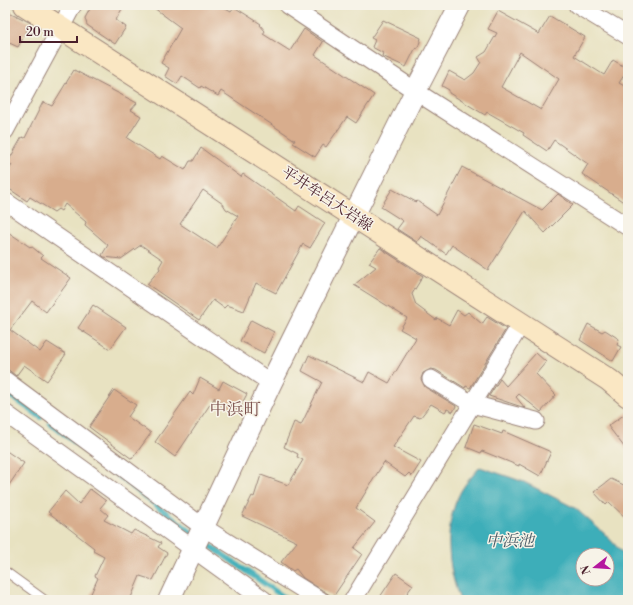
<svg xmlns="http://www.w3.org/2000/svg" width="633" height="605" font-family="'Libre Bodoni','Noto Serif JP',serif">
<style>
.water{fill:#3eaeb9;stroke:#446672;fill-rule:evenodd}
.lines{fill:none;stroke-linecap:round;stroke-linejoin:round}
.stream{stroke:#3eaeb9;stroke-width:5.5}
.building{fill:#d8ad8d;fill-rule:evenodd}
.service-casing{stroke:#998076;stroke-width:10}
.minor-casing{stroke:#998076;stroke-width:19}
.tertiary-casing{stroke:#998076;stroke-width:23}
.secondary-casing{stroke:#998076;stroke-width:24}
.service{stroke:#fff;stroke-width:8}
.minor{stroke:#fff;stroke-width:17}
.tertiary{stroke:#fff;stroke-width:21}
.secondary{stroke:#fae7c3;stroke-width:22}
.labels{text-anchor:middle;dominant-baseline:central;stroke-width:3;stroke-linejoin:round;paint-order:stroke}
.street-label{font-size:15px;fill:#4a1f2b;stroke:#f7f3e8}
.water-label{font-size:16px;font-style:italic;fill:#455864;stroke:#f7f3e8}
.quarter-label{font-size:17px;fill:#7c514d;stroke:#f7f3e8}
</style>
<rect width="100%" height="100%" fill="#f7f3e8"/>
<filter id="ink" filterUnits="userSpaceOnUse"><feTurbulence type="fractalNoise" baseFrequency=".025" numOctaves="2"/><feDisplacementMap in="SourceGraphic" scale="8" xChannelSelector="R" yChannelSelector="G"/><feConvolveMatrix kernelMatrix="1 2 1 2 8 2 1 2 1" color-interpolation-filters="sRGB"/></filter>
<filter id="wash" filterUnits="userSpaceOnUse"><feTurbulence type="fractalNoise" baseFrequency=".012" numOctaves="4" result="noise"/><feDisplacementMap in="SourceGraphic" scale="16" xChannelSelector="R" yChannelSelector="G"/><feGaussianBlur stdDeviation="0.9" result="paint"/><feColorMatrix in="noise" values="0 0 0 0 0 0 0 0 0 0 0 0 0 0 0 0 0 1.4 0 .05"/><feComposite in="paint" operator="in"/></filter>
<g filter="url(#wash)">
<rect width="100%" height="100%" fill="#e8e2c1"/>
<path class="water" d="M 480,467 L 524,482 L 575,508 L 606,535 L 628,559 L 628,600 L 460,600 C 447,566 443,524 461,491 C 466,482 474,474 480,467 ZM 583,555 L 607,555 L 607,579 L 583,579 Z"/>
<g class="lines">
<path class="stream" d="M 5,392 L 41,417
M 50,423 L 195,535
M 202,540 L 288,600"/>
</g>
<g id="blocks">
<path class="building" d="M 92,5 L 124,5 L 116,20 L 126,27 L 115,44 L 87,25 L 85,18 Z
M 150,5 L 220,5 L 231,11 L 234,7 L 261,24 L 260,25 L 265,31 L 263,34 L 290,51 L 304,29 L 323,42 L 315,55 L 374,95 L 356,123 L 347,117 L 326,147 L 323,145 L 315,157 L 293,143 L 295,140 L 221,91 L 218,96 L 201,86 L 200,88 L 182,76 L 177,84 L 165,76 L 169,68 L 161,63 L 181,28 Z
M 5,10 L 31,23 L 18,47 L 5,41 Z
M 498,11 L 539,34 L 550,16 L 585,37 L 574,56 L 604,75 L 613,60 L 628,69 L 619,83 L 628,88 L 628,205 L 582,174 L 588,164 L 554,140 L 547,151 L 523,135 L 524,133 L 487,112 L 485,115 L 449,93 L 449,90 L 442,86 L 449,71 L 465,80 L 474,73 L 481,62 L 478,57 L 486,52 L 497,33 L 488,29 ZM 520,52 L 559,79 L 541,110 L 501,87 Z
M 383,20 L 421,38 L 418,48 L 415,49 L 406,67 L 382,56 L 383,53 L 372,47 L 375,40 L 371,38 Z
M 74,70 L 137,103 L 131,110 L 141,116 L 127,138 L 160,159 L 162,156 L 185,170 L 190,161 L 193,161 L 201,148 L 241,177 L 243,174 L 296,211 L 299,206 L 325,223 L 310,248 L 303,244 L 276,293 L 256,283 L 244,311 L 227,305 L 224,308 L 213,300 L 199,320 L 147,284 L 160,269 L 159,267 L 163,260 L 141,245 L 121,259 L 104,257 L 102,255 L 108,245 L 85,225 L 86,222 L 65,204 L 61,211 L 58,209 L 54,212 L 30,197 L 27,201 L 5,186 L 5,176 L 12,165 L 8,162 L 22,137 L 25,138 L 43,102 L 52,106 ZM 203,190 L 223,204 L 226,209 L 238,216 L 217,248 L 180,224 Z
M 462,167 L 542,210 L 558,194 L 573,205 L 545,233 L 525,211 L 488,270 L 452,245 L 446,254 L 421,236 L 417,242 L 397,229 L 403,221 L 381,207 L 392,189 L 416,202 L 417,201 L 437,215 Z
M 5,230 L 30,247 L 31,246 L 43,256 L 41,258 L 71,278 L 46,312 L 32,301 L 10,330 L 40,352 L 47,342 L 66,354 L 47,381 L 24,365 L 16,376 L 5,367 Z
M 380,248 L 423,276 L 412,294 L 416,305 L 436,320 L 437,318 L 449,325 L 457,310 L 464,315 L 468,312 L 482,324 L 487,317 L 506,329 L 470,388 L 466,386 L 465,388 L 436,370 L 431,369 L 423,373 L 421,379 L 425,387 L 456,406 L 453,412 L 447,409 L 445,412 L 431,404 L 420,418 L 414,416 L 393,447 L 421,462 L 412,476 L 409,473 L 405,477 L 384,462 L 356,508 L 375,522 L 354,548 L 362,554 L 333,597 L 303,578 L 296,569 L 293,571 L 281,562 L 297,542 L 242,516 L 252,496 L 254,497 L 261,475 L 288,485 L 303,460 L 297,457 L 298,454 L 284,447 L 294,422 L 301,425 L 322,382 L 302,371 L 309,355 L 364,382 L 369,372 L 389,383 L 416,338 L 400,329 L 407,318 L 354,285 L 376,267 L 369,263 Z
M 93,305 L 126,327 L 110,349 L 78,328 Z
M 251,320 L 274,332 L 264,353 L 240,341 Z
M 588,324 L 602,332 L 605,330 L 619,339 L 617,345 L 621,347 L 613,361 L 580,340 Z
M 536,353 L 546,362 L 536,374 L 556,395 L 541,412 L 519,394 L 516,397 L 525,408 L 489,396 L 500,379 L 506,386 Z
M 200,378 L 219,389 L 223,381 L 247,394 L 238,411 L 214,399 L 215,397 L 175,457 L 155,442 L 190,392 L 193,395 Z
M 114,390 L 136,405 L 128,417 L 151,433 L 132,459 L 89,427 Z
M 628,412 L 628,452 L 608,426 Z
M 474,424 L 502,434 L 503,431 L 551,452 L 540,476 L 519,464 L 519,466 L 482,451 L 481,453 L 466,447 Z
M 5,450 L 24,463 L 5,491 Z
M 611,479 L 628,487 L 628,520 L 609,502 L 606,505 L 594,492 Z
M 90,489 L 106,501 L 100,508 L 108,515 L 104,520 L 131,534 L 134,530 L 161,543 L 158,547 L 167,553 L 153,580 L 140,576 L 130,600 L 88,600 L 98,578 L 95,576 L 104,557 L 93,551 L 94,548 L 48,512 L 65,491 L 79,504 Z
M 396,573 L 413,585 L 402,600 L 378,600 Z"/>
</g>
</g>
<g filter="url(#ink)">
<use href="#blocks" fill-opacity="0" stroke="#998076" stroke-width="1"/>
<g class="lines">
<g class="service-casing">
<path id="service" d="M 5,571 L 45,600"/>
</g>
<g class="minor-casing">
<path id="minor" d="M 287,5 L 426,98 L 628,227
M 577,5 L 628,36
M 5,131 L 73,5
M 5,201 L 271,383
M 431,379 L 472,404 L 536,421
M 5,380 L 203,527 L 320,600
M 5,413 L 264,600
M 353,600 L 521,324"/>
</g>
<g class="tertiary-casing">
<path id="tertiary" d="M 169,600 L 271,383 L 416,90 L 460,5"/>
</g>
<g class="secondary-casing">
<path id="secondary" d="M 25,5 L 609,380 L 628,396"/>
</g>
<use href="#service" class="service"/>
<use href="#minor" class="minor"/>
<use href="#tertiary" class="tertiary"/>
<use href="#secondary" class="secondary"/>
</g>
</g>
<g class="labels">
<g class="street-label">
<text transform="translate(327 199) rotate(33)">平井牟呂大岩線</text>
</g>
<g class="water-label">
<text x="510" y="541">中浜池</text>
</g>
<g class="quarter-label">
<text x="235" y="410">中浜町</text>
</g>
</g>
<rect width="633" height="605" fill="none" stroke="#f7f3e8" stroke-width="20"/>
<g transform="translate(595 567) rotate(253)"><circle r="19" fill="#f7f3e8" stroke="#b29e9c"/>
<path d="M0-3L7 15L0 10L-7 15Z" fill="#b5179e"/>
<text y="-6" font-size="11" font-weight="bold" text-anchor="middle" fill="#4a1f2b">N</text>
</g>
<path d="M20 36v6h57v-6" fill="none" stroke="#4a1f2b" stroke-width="2"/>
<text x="26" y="36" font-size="12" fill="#4a1f2b" stroke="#f7f3e8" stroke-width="3" paint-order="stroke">20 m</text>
</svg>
